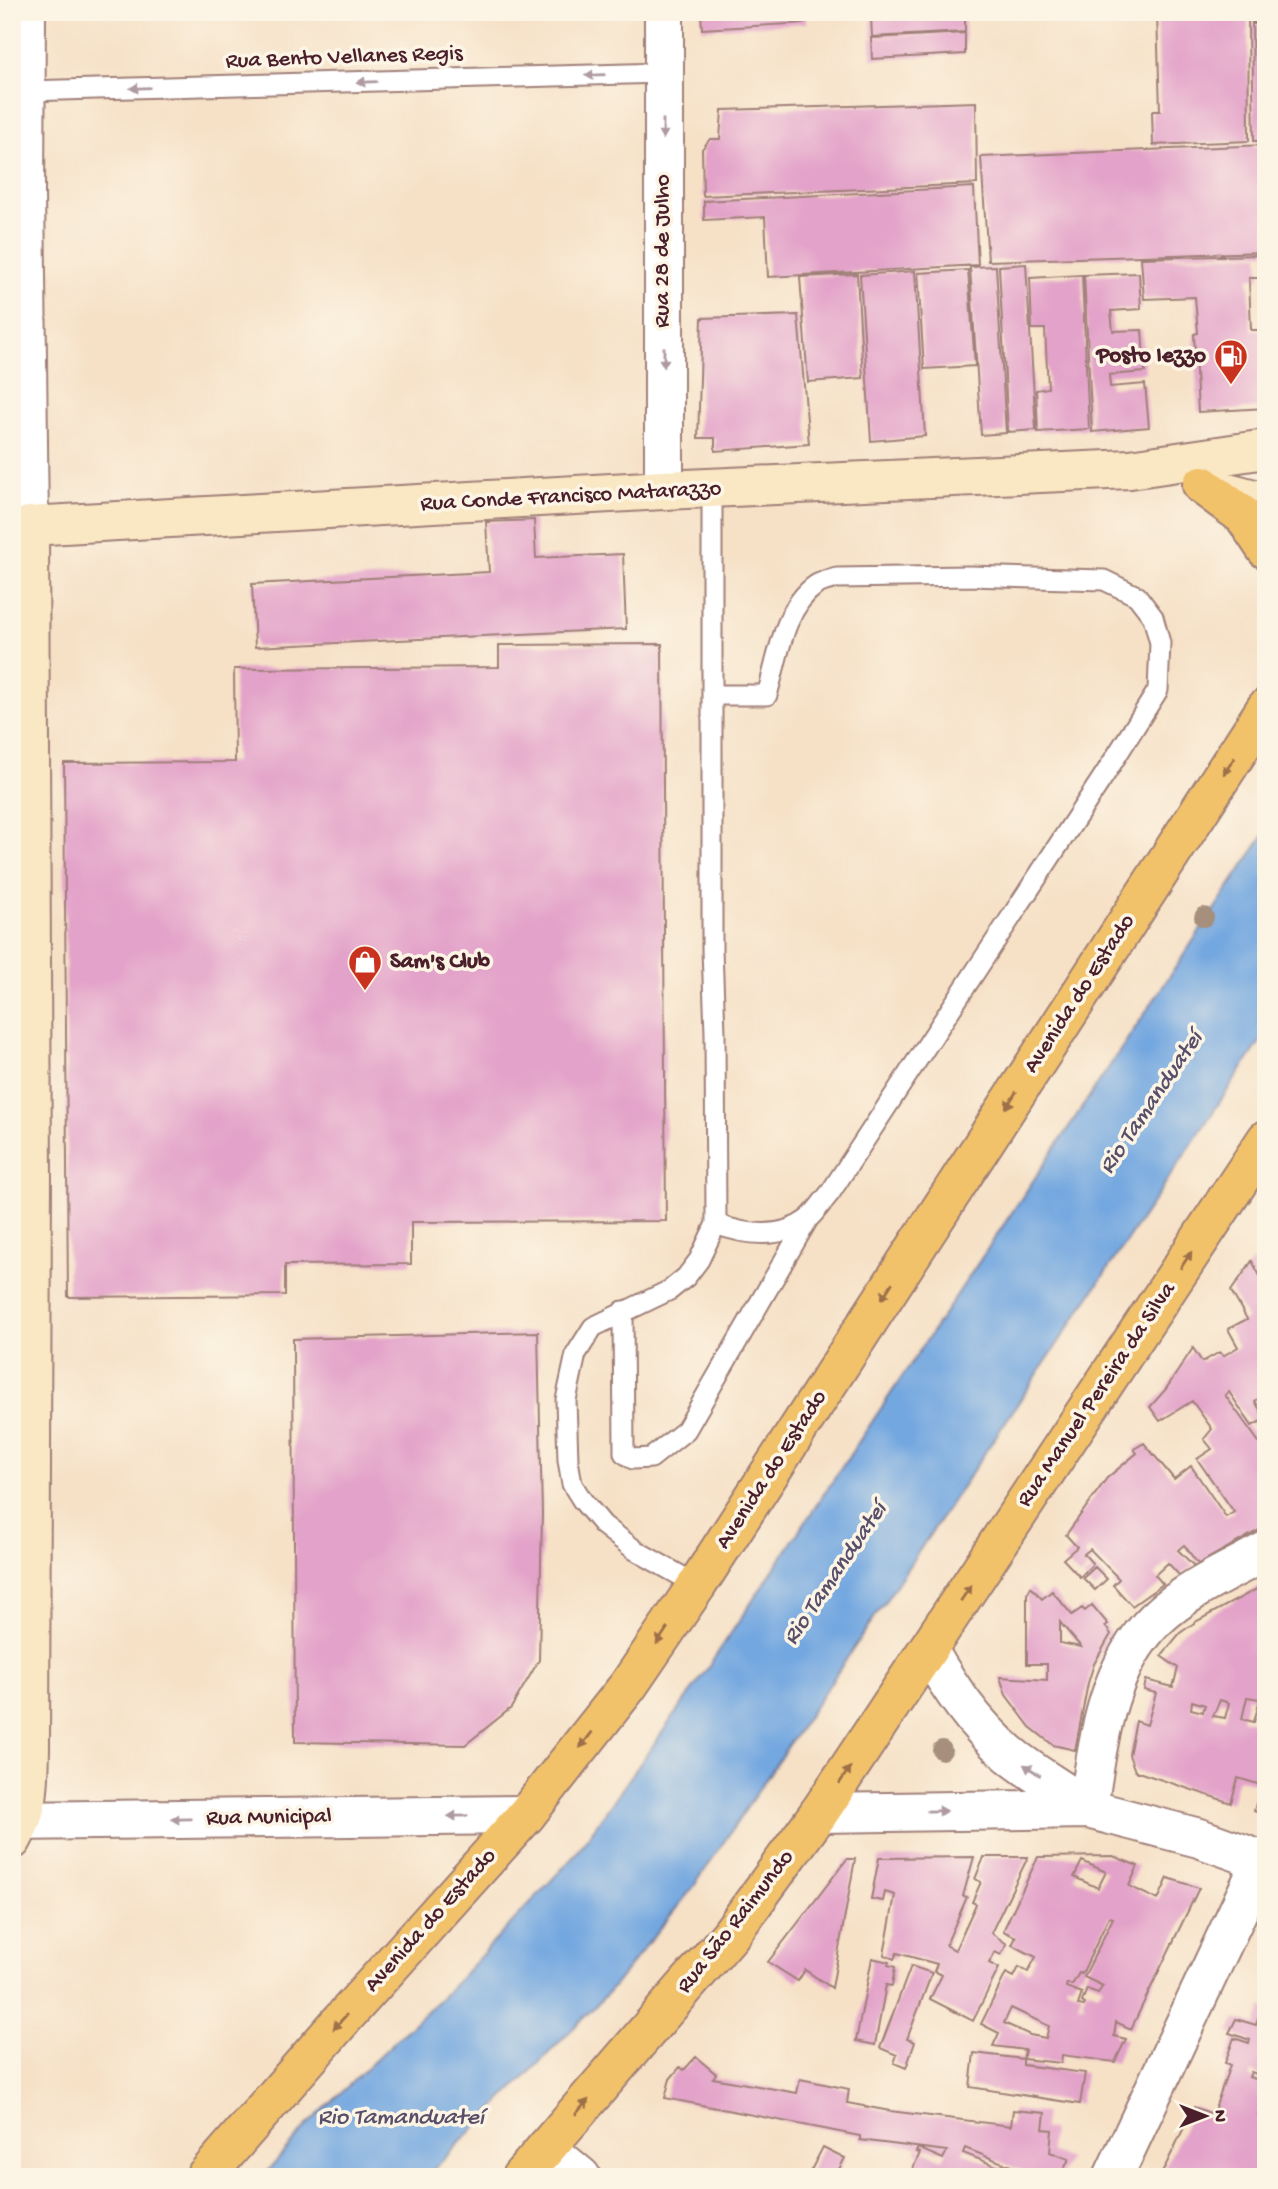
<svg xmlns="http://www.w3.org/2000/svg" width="1278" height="2189" font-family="'Gochi Hand',sans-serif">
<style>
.water{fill:#73a7e0;stroke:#5e6386;stroke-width:2}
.building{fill:#e3a2c9;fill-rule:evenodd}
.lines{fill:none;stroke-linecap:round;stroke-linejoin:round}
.service-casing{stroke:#a08079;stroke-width:23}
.minor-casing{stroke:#a08079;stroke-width:42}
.tertiary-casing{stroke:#a08079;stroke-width:42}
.secondary-casing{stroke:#a08079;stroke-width:42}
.trunk-casing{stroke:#a08079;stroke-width:42}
.service{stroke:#fff;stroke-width:19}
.minor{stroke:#fff;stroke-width:38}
.tertiary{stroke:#fff;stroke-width:38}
.secondary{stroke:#fae7c3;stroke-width:38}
.trunk{stroke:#f2c26a;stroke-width:38}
.tree{fill:#a68f7c}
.oneway{fill:#ae9aa0}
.oneway2{fill:#9e704a}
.labels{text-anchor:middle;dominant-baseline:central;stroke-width:7;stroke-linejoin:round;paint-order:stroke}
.street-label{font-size:23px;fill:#4a1f2b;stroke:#fcf5e5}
.poi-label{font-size:23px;font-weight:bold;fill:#4a1f2b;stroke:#fcf5e5;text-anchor:end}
.water-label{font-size:24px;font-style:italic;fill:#584f6a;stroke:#fcf5e5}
</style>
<rect width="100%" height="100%" fill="#fcf5e5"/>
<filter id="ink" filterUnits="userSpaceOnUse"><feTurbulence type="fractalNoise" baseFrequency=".0143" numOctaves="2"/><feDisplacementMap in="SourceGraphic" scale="14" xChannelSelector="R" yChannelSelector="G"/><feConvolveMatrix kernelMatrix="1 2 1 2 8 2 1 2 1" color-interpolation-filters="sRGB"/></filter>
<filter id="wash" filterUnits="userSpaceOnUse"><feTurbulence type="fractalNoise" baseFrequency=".00686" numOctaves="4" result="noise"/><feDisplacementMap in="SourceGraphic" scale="28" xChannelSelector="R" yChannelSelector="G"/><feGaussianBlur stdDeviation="1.57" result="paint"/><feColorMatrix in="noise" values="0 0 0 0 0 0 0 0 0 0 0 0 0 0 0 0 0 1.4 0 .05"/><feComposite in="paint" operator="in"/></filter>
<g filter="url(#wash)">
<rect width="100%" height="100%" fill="#f6e1c7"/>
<path class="water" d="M 1266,832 L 1266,1033 L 695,1885 L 609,1992 L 426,2177 L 263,2177 L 308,2124 L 449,1990 L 575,1855 L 703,1675 Z"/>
<g id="blocks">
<path class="building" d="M 701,12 L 805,12 L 806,23 L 702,29 Z
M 965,12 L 965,32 L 872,37 L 871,17 Z
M 1248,12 L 1249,141 L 1153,145 L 1152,111 L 1160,111 L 1157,13 Z
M 1252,12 L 1266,12 L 1266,22 L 1252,22 Z
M 1252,24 L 1266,24 L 1266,141 L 1254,141 Z
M 965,33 L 965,54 L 872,59 L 871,38 Z
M 976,102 L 977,184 L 703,196 L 702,149 L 710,139 L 720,139 L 722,110 Z
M 1266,145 L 1266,252 L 988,261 L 981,157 Z
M 974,187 L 978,265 L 768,277 L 765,217 L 704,220 L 704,201 Z
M 1259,255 L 1260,278 L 1249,278 L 1251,330 L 1264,330 L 1266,408 L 1198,412 L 1194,334 L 1198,333 L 1195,297 L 1144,299 L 1141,258 Z
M 1026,264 L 1036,430 L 1008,432 L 999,266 Z
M 996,266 L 1006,433 L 981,435 L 970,267 Z
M 968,270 L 975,366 L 924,369 L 918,273 Z
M 915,271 L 925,436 L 871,441 L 860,275 Z
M 1139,273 L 1141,309 L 1111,311 L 1113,331 L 1142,330 L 1145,372 L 1109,375 L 1110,387 L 1145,384 L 1149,427 L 1092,432 L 1084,275 Z
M 857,274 L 863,378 L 808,382 L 800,277 Z
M 1082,275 L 1089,429 L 1038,432 L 1036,390 L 1048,388 L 1045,329 L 1032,329 L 1030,278 Z
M 798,315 L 809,444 L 715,451 L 715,438 L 698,438 L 702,318 Z
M 534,520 L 536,558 L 623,554 L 626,629 L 255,647 L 252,584 L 489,572 L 486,522 Z
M 662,644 L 666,1221 L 411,1222 L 411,1264 L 285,1265 L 285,1295 L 68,1297 L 64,763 L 235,762 L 234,669 L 499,667 L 499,645 Z
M 1252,1261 L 1266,1287 L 1266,1394 L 1255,1401 L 1265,1419 L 1252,1426 L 1229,1392 L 1225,1395 L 1266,1452 L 1266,1526 L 1198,1564 L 1184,1545 L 1178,1550 L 1194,1566 L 1179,1575 L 1168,1563 L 1155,1575 L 1163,1584 L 1132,1606 L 1113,1585 L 1119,1579 L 1090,1549 L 1084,1554 L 1093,1564 L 1080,1577 L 1063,1559 L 1077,1547 L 1066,1535 L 1107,1478 L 1137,1453 L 1134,1449 L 1144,1443 L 1174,1479 L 1191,1466 L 1226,1517 L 1234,1512 L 1197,1459 L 1212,1449 L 1204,1439 L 1212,1429 L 1192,1401 L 1160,1421 L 1150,1407 L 1166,1389 L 1193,1348 L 1202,1362 L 1220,1352 L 1223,1356 L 1238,1347 L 1228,1329 L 1247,1319 L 1231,1291 Z
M 538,1332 L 542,1514 L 539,1660 L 511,1708 L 465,1745 L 295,1742 L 293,1339 Z
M 1095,1567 L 1107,1579 L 1095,1590 L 1083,1578 Z
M 1266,1584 L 1266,1815 L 1254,1811 L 1261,1785 L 1238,1778 L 1231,1803 L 1135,1771 L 1129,1755 L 1136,1721 L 1147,1725 L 1156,1693 L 1144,1690 L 1146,1680 L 1173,1687 L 1178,1668 L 1161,1656 L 1180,1633 L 1197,1621 ZM 1247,1697 L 1260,1699 L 1254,1722 L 1242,1719 ZM 1220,1700 L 1229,1703 L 1225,1718 L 1213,1716 ZM 1192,1701 L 1205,1705 L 1203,1712 L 1191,1709 Z
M 1031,1587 L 1042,1599 L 1052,1591 L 1072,1615 L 1082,1608 L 1085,1611 L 1092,1605 L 1108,1624 L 1105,1626 L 1111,1634 L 1094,1664 L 1088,1683 L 1075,1750 L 1053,1745 L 1030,1727 L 1006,1695 L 1000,1677 L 1047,1680 L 1047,1664 L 1027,1664 L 1027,1594 ZM 1060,1622 L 1064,1627 L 1081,1647 L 1060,1643 Z
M 1113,1856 L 1138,1866 L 1129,1886 L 1158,1900 L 1168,1878 L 1199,1888 L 1131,2029 L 1116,2022 L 1114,2036 L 1126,2039 L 1115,2062 L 1062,2055 L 1061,2063 L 1023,2059 L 1025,2050 L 993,2046 L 999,2033 L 981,2024 L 1006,1973 L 1014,1977 L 1019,1967 L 1028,1972 L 1036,1957 L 1012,1945 L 1016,1937 L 1003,1931 L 1038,1857 ZM 1082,1861 L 1106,1872 L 1098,1888 L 1074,1877 ZM 1109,1917 L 1113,1918 L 1084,1977 L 1103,1986 L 1098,1993 L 1087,1989 L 1082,2002 L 1085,2004 L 1084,2006 L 1078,2005 L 1082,1993 L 1066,1987 L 1067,1983 L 1072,1985 L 1079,1973 L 1082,1974 ZM 1011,2008 L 1049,2026 L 1046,2038 L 1030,2035 L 1004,2023 Z
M 974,1857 L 963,1896 L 967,1897 L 946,1945 L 955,1950 L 976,1904 L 972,1902 L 981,1882 L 975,1879 L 984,1857 L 1028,1857 L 991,1933 L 1007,1944 L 1001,1955 L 995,1952 L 989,1963 L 999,1968 L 973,2021 L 930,1999 L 942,1975 L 934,1971 L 937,1964 L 897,1953 L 894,1959 L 884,1955 L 895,1895 L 885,1892 L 883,1901 L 871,1899 L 879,1858 Z
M 847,1859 L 855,1859 L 832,1988 L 805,1970 L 798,1981 L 768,1962 Z
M 872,1958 L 889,1962 L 888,1965 L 895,1967 L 892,1986 L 886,1985 L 875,2045 L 856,2041 Z
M 911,1966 L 932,1973 L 907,2039 L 915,2042 L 906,2068 L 894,2063 L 897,2055 L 880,2048 Z
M 1262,2007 L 1266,2008 L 1266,2077 L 1251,2072 L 1249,2077 L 1266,2082 L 1266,2091 L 1258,2114 L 1266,2116 L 1266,2177 L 1160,2177 L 1194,2107 L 1213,2114 L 1230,2065 L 1225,2063 L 1234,2038 L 1249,2043 L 1250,2040 L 1229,2033 L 1236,2019 L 1256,2025 Z
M 974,2053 L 1023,2059 L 1023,2065 L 1085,2073 L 1080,2104 L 970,2087 Z
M 696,2057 L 716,2074 L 713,2078 L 797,2093 L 800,2079 L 849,2089 L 847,2103 L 890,2111 L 1011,2126 L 1013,2110 L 1045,2113 L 1043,2129 L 1052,2130 L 1050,2152 L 1069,2159 L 1060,2177 L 1025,2177 L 1026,2172 L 965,2148 L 963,2153 L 1024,2177 L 909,2177 L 920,2153 L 916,2152 L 918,2148 L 943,2159 L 947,2151 L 860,2140 L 860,2136 L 665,2098 L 670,2079 L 680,2067 L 684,2070 Z
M 823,2147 L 845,2158 L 835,2177 L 819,2177 L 810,2172 Z"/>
</g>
</g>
<g filter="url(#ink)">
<use href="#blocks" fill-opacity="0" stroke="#a08079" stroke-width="2"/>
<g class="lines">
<g class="service-casing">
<path id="service" d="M 26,91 L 663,73
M 712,695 L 767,695 C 778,659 783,608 816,585 C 822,581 830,580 837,578 L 970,576 L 1104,580 L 1137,596 L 1153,617 L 1160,643 L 1158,690 L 1105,774 L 830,1193 C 823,1201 816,1212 808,1219 C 781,1240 745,1235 716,1224
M 623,1311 L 624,1453 L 633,1459 L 651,1458 L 686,1430 L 807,1221
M 697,1585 L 635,1550 L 603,1525 L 582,1500 L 572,1484 L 568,1460 L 566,1400 L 576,1354 L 593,1327 L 670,1290 L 686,1277 L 699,1260 L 716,1224 L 715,1033 L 712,949 L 712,489"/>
</g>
<g class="minor-casing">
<path id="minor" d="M 928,1650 C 950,1688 974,1724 1008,1753 C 1033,1774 1062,1789 1088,1809
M 1088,1809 C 1098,1743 1106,1668 1156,1619 C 1186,1590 1229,1571 1266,1551
M 819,1813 L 1088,1809 L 1199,1838 L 1266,1862
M 12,1821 L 526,1815
M 1113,2177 L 1262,1860"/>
</g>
<g class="tertiary-casing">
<path id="tertiary" d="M 664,12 L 664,490
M 12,528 L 29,526 L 25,192 L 26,12
M 546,2148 L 581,2177"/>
</g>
<g class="secondary-casing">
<path id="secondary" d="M 1204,486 L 1266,502
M 12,1840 C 30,1809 29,1784 30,1749 L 32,1177 L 29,526 L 664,490 L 1130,469 L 1266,449"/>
</g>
<g class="trunk-casing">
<path id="trunk" d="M 1202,485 L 1244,516 L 1266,549
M 205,2177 L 339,2023 L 526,1815 L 628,1686 L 697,1585 L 1266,708
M 521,2177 L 730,1935 L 819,1813 L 1266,1140"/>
</g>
<use href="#service" class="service"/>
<use href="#minor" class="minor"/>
<use href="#tertiary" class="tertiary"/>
<use href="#secondary" class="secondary"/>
<use href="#trunk" class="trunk"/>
</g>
<g class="tree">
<circle cx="1204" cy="917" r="10"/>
<circle cx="942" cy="1750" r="10"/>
</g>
<defs><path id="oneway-solid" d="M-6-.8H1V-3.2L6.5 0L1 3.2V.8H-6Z" transform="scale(1.75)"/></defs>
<g class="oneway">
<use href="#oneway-solid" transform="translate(595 75) rotate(178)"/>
<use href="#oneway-solid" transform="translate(367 82) rotate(178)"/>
<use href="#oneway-solid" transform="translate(140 88) rotate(178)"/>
<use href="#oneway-solid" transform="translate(663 129) rotate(90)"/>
<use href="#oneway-solid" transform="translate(664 357) rotate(90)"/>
<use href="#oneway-solid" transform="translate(1032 1770) rotate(-146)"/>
<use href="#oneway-solid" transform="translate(937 1811) rotate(-1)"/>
<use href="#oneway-solid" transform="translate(458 1816) rotate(179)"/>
<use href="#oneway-solid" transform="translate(181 1819) rotate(179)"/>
</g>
<g class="oneway2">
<use href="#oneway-solid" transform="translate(1229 766) rotate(123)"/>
<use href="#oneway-solid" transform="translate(1011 1100) rotate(123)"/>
<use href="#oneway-solid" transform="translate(1186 1260) rotate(-56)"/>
<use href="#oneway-solid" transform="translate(887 1291) rotate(123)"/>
<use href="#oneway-solid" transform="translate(966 1593) rotate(-56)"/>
<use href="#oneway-solid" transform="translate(662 1636) rotate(124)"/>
<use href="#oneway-solid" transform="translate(586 1740) rotate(128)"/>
<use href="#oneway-solid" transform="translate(845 1775) rotate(-56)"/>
<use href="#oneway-solid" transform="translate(340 2022) rotate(132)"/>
<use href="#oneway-solid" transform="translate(582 2107) rotate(-49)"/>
</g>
</g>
<defs>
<g id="fuel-pin" transform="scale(1.75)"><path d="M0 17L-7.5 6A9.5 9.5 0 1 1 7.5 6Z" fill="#c8321e" stroke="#fcf5e5"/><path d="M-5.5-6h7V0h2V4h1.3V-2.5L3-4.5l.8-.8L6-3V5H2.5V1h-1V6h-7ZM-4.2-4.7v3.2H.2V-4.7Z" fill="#fff"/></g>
<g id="shop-pin" transform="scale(1.75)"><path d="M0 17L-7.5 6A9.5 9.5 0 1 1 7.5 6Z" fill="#c8321e" stroke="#fcf5e5"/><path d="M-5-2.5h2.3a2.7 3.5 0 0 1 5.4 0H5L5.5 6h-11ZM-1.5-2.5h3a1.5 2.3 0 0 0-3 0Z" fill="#fff"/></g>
</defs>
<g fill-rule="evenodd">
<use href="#fuel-pin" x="1231" y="356"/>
<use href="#shop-pin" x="365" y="962"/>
</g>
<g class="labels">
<g class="street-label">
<text transform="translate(344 58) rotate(-2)">Rua Bento Vellanes Regis</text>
<text transform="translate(663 251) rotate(-90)">Rua 28 de Julho</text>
<text transform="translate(571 497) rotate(-3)">Rua Conde Francisco Matarazzo</text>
<text transform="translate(1080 994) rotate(-57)">Avenida do Estado</text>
<text transform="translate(1097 1395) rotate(-56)">Rua Manuel Pereira da Silva</text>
<text transform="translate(772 1470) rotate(-57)">Avenida do Estado</text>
<text transform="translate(269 1818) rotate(-1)">Rua Municipal</text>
<text transform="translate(431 1921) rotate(-48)">Avenida do Estado</text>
<text transform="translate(736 1922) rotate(-52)">Rua São Raimundo</text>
</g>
<g class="poi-label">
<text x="1206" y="356">Posto Iezzo</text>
<text x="390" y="962" text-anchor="start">Sam's Club</text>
</g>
<g class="water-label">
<text transform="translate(1152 1103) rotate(-56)">Rio Tamanduateí</text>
<text transform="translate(836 1574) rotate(-56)">Rio Tamanduateí</text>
<text x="401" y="2118">Rio Tamanduateí</text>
</g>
</g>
<rect width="1278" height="2189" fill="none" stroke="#fcf5e5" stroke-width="42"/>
<g transform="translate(1205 2116) rotate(90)" stroke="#fcf5e5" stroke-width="5" paint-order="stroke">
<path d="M0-5L12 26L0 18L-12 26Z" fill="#4a1f2b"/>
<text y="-10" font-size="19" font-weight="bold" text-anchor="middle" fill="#4a1f2b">N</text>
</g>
</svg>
